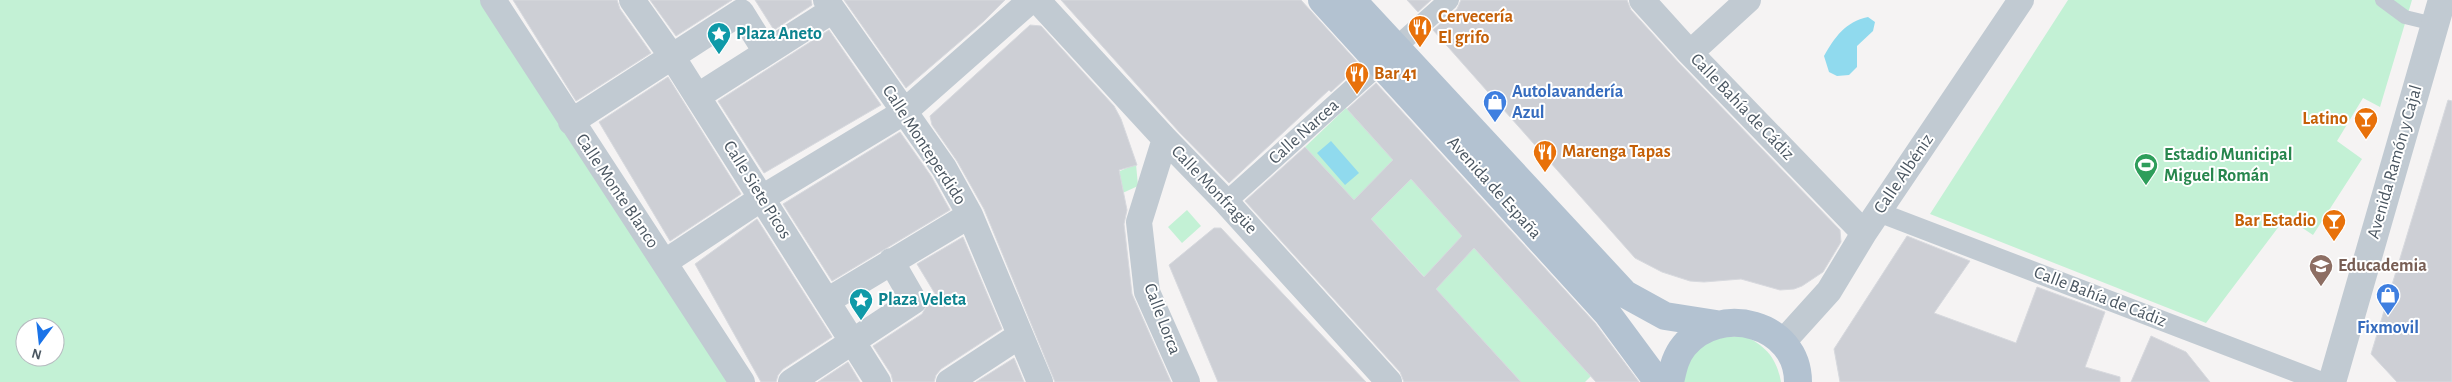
<svg xmlns="http://www.w3.org/2000/svg" width="2452" height="382" font-family="'Alegreya Sans',sans-serif">
<style>
.green{fill:#c3f1d5;fill-rule:evenodd}
.water{fill:#90daee}
.building{fill:#cdcfd5;stroke:#d7d9de;fill-rule:evenodd}
.lines{fill:none;stroke-linecap:round;stroke-linejoin:round}
.service{stroke:#c1cad2;stroke-width:14}
.pedestrian{stroke:#c1cad2;stroke-width:20}
.minor{stroke:#c1cad2;stroke-width:26}
.tertiary{stroke:#c1cad2;stroke-width:28}
.primary{stroke:#b3c2d1;stroke-width:28}
.labels{text-anchor:middle;dominant-baseline:central;stroke-width:4;stroke-linejoin:round;paint-order:stroke}
.food-label{font-size:18px;font-weight:bold;fill:#c56008;stroke:#fff;text-anchor:start}
.culture-label{font-size:18px;font-weight:bold;fill:#0d838f;stroke:#fff;text-anchor:start}
.shop-label{font-size:18px;font-weight:bold;fill:#366cbe;stroke:#fff;text-anchor:start}
.street-label{font-size:18px;fill:#4a5661;stroke:#fff}
.leisure-label{font-size:18px;font-weight:bold;fill:#27864d;stroke:#fff;text-anchor:start}
.education-label{font-size:18px;font-weight:bold;fill:#785e54;stroke:#fff;text-anchor:start}
</style>
<rect width="100%" height="100%" fill="#f5f3f3"/>
<path class="green" d="M 0,0 L 493,0 L 742,382 L 0,382 ZM 25,327 L 55,327 L 55,357 L 25,357 Z
M 2068,0 L 2412,0 L 2380,107 L 2363,98 L 2337,141 L 2362,159 L 2313,235 L 2286,217 L 2206,323 L 1930,214 Z
M 1346,108 L 1591,376 L 1585,382 L 1521,382 L 1305,147 Z
M 1136,164 L 1138,186 L 1050,226 L 1041,206 Z
M 1187,210 L 1201,226 L 1182,243 L 1168,227 Z
M 1744,336 C 1765,345 1777,358 1781,382 L 1680,382 L 1686,359 L 1711,338 Z"/>
<path class="water" d="M 1868,17 L 1875,22 L 1873,31 L 1857,46 L 1857,67 L 1849,75 L 1837,76 L 1829,72 L 1824,56 C 1835,37 1845,22 1868,17 Z
M 1331,141 L 1359,173 L 1345,185 L 1317,153 Z"/>
<path class="building" d="M 513,0 L 617,0 L 620,9 L 651,53 L 576,101 Z
M 650,0 L 732,0 L 676,36 Z
M 755,0 L 811,0 L 812,5 L 774,30 Z
M 844,0 L 1005,0 L 984,21 L 906,88 Z
M 1061,0 L 1301,0 L 1360,65 L 1331,92 L 1329,90 L 1229,183 L 1180,133 Z
M 1407,0 L 1431,0 L 1418,12 Z
M 1461,0 L 1627,0 L 1631,10 L 1679,63 L 1840,230 L 1841,242 L 1823,272 L 1802,286 L 1794,289 L 1780,290 L 1741,279 L 1704,282 L 1690,281 L 1662,272 L 1635,258 L 1433,30 L 1457,9 Z
M 1030,25 L 1041,26 L 1114,106 L 1121,119 L 1137,165 L 1119,170 L 1127,210 L 1124,224 L 1132,294 L 1171,382 L 1055,382 L 984,209 L 957,161 L 932,125 L 930,116 Z
M 829,30 L 881,105 L 764,173 L 718,101 Z
M 668,77 L 741,194 L 670,241 L 599,122 Z
M 1376,83 L 1595,323 L 1639,382 L 1596,382 L 1474,248 L 1436,289 L 1521,382 L 1404,382 L 1400,372 L 1245,201 L 1305,147 L 1354,200 L 1393,160 L 1347,109 ZM 1411,179 L 1462,236 L 1424,277 L 1371,219 Z
M 2448,100 L 2452,101 L 2452,382 L 2397,382 L 2371,354 Z
M 900,132 L 931,176 L 950,210 L 832,281 L 783,204 Z
M 757,219 L 832,337 L 783,369 L 778,375 L 776,382 L 761,382 L 695,264 Z
M 1214,228 L 1221,228 L 1366,382 L 1218,382 L 1169,265 Z
M 1907,236 L 1970,261 L 1934,313 L 2016,343 L 2037,287 L 2105,312 L 2085,367 L 2120,377 L 2120,382 L 1840,382 L 1834,349 Z
M 963,237 L 1002,329 L 941,369 L 936,375 L 934,382 L 893,382 L 891,374 L 873,346 L 922,314 L 929,302 L 937,297 L 917,264 Z
M 2151,336 L 2186,352 L 2210,382 L 2131,382 Z
M 1014,358 L 1024,382 L 976,382 Z
M 848,362 L 860,382 L 818,382 Z"/>
<g class="lines">
<path class="service" d="M 2382,0 L 2405,17 L 2434,24"/>
<path class="pedestrian" d="M 1395,48 L 1449,0
M 1226,202 L 1381,63
M 1878,212 L 2322,382"/>
<path class="minor" d="M 493,0 L 742,382
M 632,0 L 673,58 L 878,382
M 826,0 L 944,168 L 970,215 L 1040,382
M 1037,0 L 1165,139 L 1226,202 L 1389,382
M 1642,0 L 1690,53 L 1864,233
M 1690,53 L 1748,0
M 698,96 L 833,10
M 571,122 L 741,12 L 766,52
M 1165,139 L 1139,222 L 1147,292 L 1187,382
M 665,262 L 762,198 L 904,112 L 1031,0
M 827,301 L 970,215
M 1782,343 L 1829,291 L 1864,233 L 2021,0
M 791,382 L 914,301 L 891,261
M 949,382 L 1019,336"/>
<path class="tertiary" d="M 2332,382 L 2442,0"/>
<path class="primary" d="M 1322,0 L 1607,313 L 1658,382
M 1352,0 L 1625,294 L 1665,316 L 1716,324
M 1670,382 C 1673,369 1675,357 1684,346 C 1719,303 1798,323 1798,382"/>
</g>
<defs>
<g id="restaurant-pin" transform="scale(1.25)"><path d="M0 17L-7.5 6A9.5 9.5 0 1 1 7.5 6Z" fill="#e8710a" stroke="#fff"/><path d="M-5-6h1v4h1v-4h1v4h1v-4h1v5L-1.5 .5V6h-2V.5L-5-1ZM5-6V6H3V1.5H1.5Q1.5-4 5-6Z" fill="#fff"/></g>
<g id="sight-pin" transform="scale(1.25)"><path d="M0 17L-7.5 6A9.5 9.5 0 1 1 7.5 6Z" fill="#0f9aa8" stroke="#fff"/><path d="M0-6L1.8-2.2L6-1.7L2.9 1.2L3.7 5.4L0 3.3L-3.7 5.4L-2.9 1.2L-6-1.7L-1.8-2.2Z" fill="#fff"/></g>
<g id="shop-pin" transform="scale(1.25)"><path d="M0 17L-7.5 6A9.5 9.5 0 1 1 7.5 6Z" fill="#3f7fe0" stroke="#fff"/><path d="M-5-2.5h2.3a2.7 3.5 0 0 1 5.4 0H5L5.5 6h-11ZM-1.5-2.5h3a1.5 2.3 0 0 0-3 0Z" fill="#fff"/></g>
<g id="bar-pin" transform="scale(1.25)"><path d="M0 17L-7.5 6A9.5 9.5 0 1 1 7.5 6Z" fill="#e8710a" stroke="#fff"/><path d="M-6-5H6L.8 .8V4.5H3.5V6h-7V4.5H-.8V.8Z" fill="#fff"/></g>
<g id="stadium-pin" transform="scale(1.25)"><path d="M0 17L-7.5 6A9.5 9.5 0 1 1 7.5 6Z" fill="#2e9e5b" stroke="#fff"/><path d="M0-5a6.5 5 0 1 0 0 10a6.5 5 0 1 0 0-10ZM-3.5-1.8h7v3.6h-7Z" fill="#fff"/></g>
<g id="school-pin" transform="scale(1.25)"><path d="M0 17L-7.5 6A9.5 9.5 0 1 1 7.5 6Z" fill="#8d6e63" stroke="#fff"/><path d="M0-5L7-2L0 1L-7-2ZM-4 1L0 2.5L4 1V4Q0 6-4 4Z" fill="#fff"/></g>
</defs>
<g fill-rule="evenodd">
<use href="#restaurant-pin" x="1420" y="27"/>
<use href="#sight-pin" x="719" y="34"/>
<use href="#restaurant-pin" x="1357" y="74"/>
<use href="#shop-pin" x="1495" y="102"/>
<use href="#bar-pin" x="2366" y="119"/>
<use href="#restaurant-pin" x="1545" y="152"/>
<use href="#stadium-pin" x="2146" y="165"/>
<use href="#bar-pin" x="2334" y="221"/>
<use href="#school-pin" x="2321" y="266"/>
<use href="#shop-pin" x="2388" y="295"/>
<use href="#sight-pin" x="861" y="300"/>
</g>
<g class="labels">
<g class="food-label">
<text x="1438" y="17">Cervecería<tspan x="1438" dy="21">El grifo</tspan></text>
<text x="1374" y="74">Bar 41</text>
<text x="2348" y="119" text-anchor="end">Latino</text>
<text x="1562" y="152">Marenga Tapas</text>
<text x="2316" y="221" text-anchor="end">Bar Estadio</text>
</g>
<g class="culture-label">
<text x="736" y="34">Plaza Aneto</text>
<text x="878" y="300">Plaza Veleta</text>
</g>
<g class="shop-label">
<text x="1512" y="92">Autolavandería<tspan x="1512" dy="21">Azul</tspan></text>
<text x="2388" y="328" text-anchor="middle">Fixmovil</text>
</g>
<g class="street-label">
<text transform="translate(1742 107) rotate(46)">Calle Bahía de Cádiz</text>
<text transform="translate(1304 132) rotate(-42)">Calle Narcea</text>
<text transform="translate(924 145) rotate(57)">Calle Monteperdido</text>
<text transform="translate(2395 162) rotate(-74)">Avenida Ramón y Cajal</text>
<text transform="translate(1904 174) rotate(-56)">Calle Albéniz</text>
<text transform="translate(1494 188) rotate(48)">Avenida de España</text>
<text transform="translate(757 190) rotate(58)">Calle Siete Picos</text>
<text transform="translate(1214 190) rotate(46)">Calle Monfragüe</text>
<text transform="translate(617 191) rotate(56)">Calle Monte Blanco</text>
<text transform="translate(2100 297) rotate(21)">Calle Bahía de Cádiz</text>
<text transform="translate(1162 319) rotate(69)">Calle Lorca</text>
</g>
<g class="leisure-label">
<text x="2164" y="155">Estadio Municipal<tspan x="2164" dy="21">Miguel Román</tspan></text>
</g>
<g class="education-label">
<text x="2338" y="266">Educademia</text>
</g>
</g>
<g transform="translate(40 342) rotate(195)"><circle r="24" fill="#ffffff" stroke="#b7bbc0"/>
<path d="M0-4L9 19L0 12L-9 19Z" fill="#1a73e8"/>
<text y="-8" font-size="14" font-weight="bold" text-anchor="middle" fill="#4a5661">N</text>
</g>
</svg>
